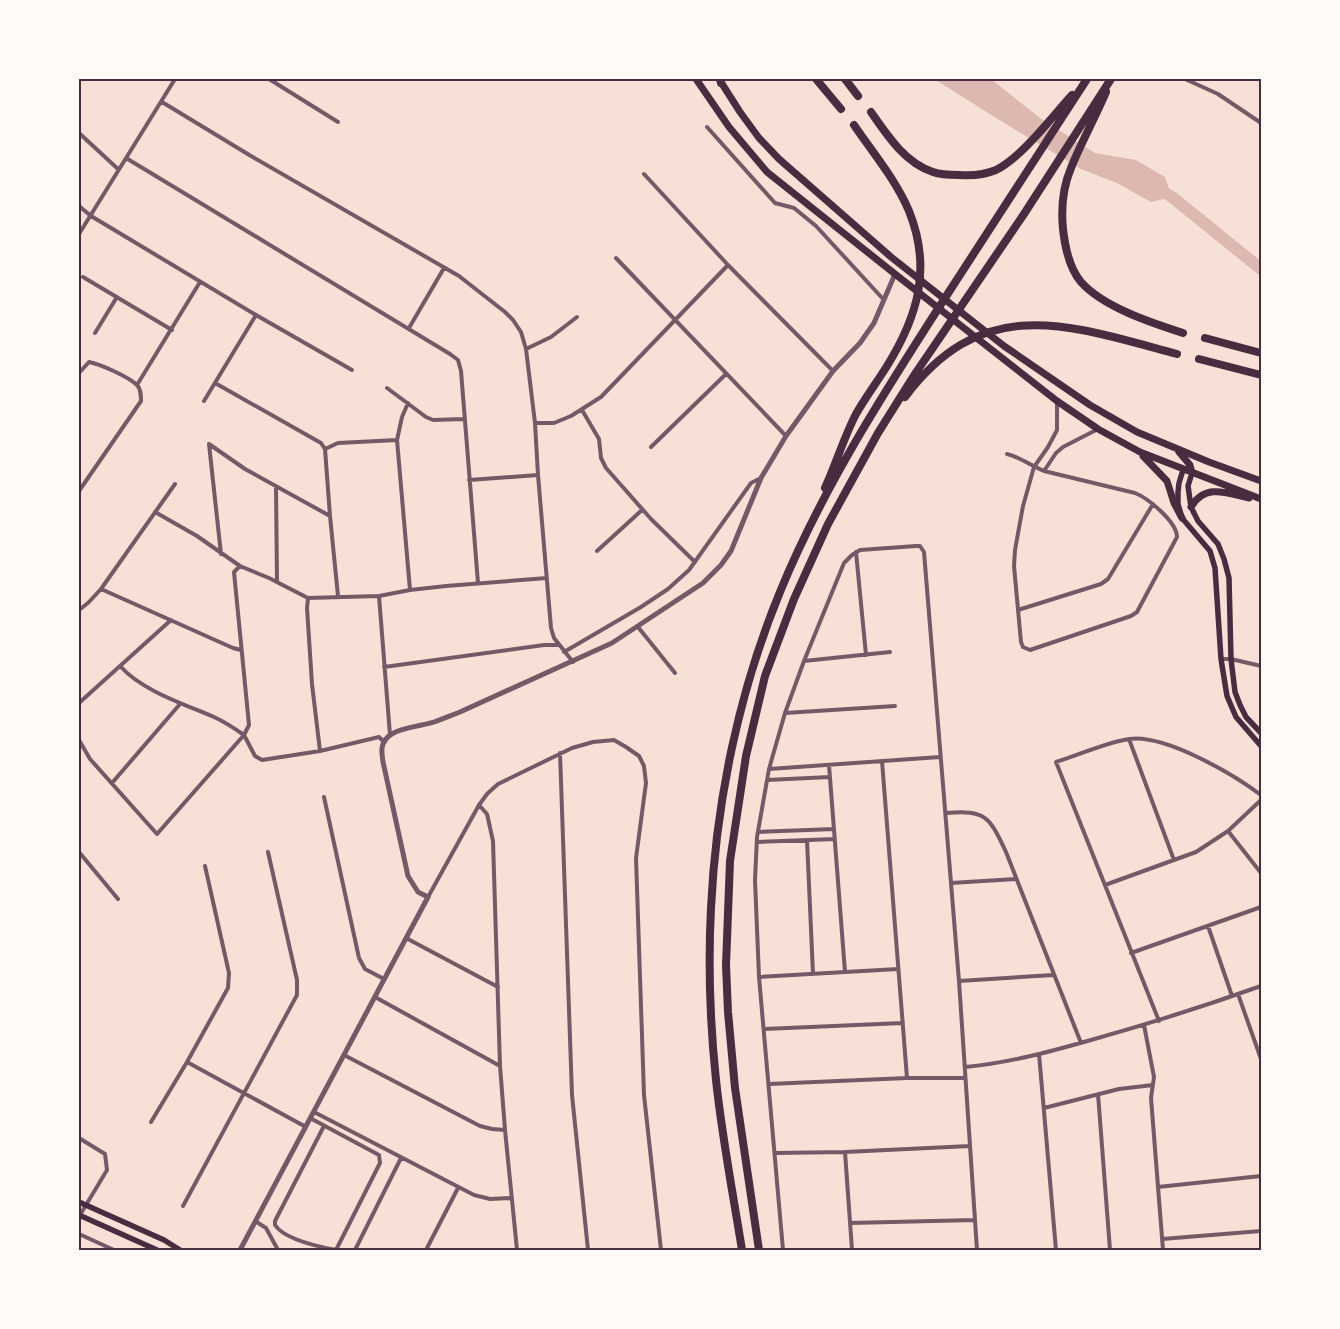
<svg xmlns="http://www.w3.org/2000/svg" width="1340" height="1329" font-family="Signika,sans-serif">
<style>
.water{fill:#dcb8b0}
.lines{fill:none;stroke-linecap:round;stroke-linejoin:round}
.river{stroke:#dcb8b0;stroke-width:12}
.minor{stroke:#755966;stroke-width:4}
.tertiary{stroke:#755966;stroke-width:5}
.secondary{stroke:#4a2c40;stroke-width:5.5}
.trunk{stroke:#4a2c40;stroke-width:7}
.motorway{stroke:#4a2c40;stroke-width:8}
.neatline{fill:none;stroke:#4a2c40;stroke-width:2}
</style>
<rect width="100%" height="100%" fill="#f7e1d7"/>
<path class="water" d="M 934,79 L 991,79 L 1040,118 L 1095,153 L 1136,160 L 1165,177 L 1172,197 L 1151,202 L 1117,183 L 1081,169 L 1009,126 Z"/>
<g class="lines">
<path class="river" d="M 1159,189 L 1172,197 L 1261,269"/>
<path class="minor" d="M 269,79 L 338,122
M 1185,79 L 1218,94 L 1261,123
M 162,102 L 251,156 L 459,276 L 505,312 L 513,320 L 521,332 L 526,349 L 535,423 L 538,475 L 551,628 L 554,638 L 573,662
M 707,127 L 775,203 L 794,208 L 816,226 L 884,300
M 79,133 L 118,169
M 126,158 L 450,354 L 458,360 L 461,371 L 478,583
M 644,174 L 728,265 L 833,371
M 79,206 L 91,216 L 256,315 L 352,370
M 79,234 L 175,79
M 616,258 L 786,436
M 83,277 L 172,330
M 409,328 L 444,268
M 95,333 L 117,297
M 526,349 L 551,337 L 577,317
M 79,373 L 89,362 C 100,364 129,377 137,385 C 141,389 141,395 141,401 L 79,491
M 215,383 L 321,443 L 325,449 L 330,516 L 338,596
M 137,385 L 200,282
M 387,388 L 426,417 L 433,420 L 464,419
M 204,401 L 256,315
M 408,403 L 402,417 L 397,440 L 410,590
M 582,410 L 599,439 L 601,458 L 606,468 L 651,519 L 695,562
M 535,423 L 554,423 L 571,416 L 601,397 L 728,265
M 651,447 L 726,374
M 325,449 L 338,443 L 397,440
M 1007,454 C 1020,457 1031,466 1044,471 L 1135,493 C 1148,498 1177,522 1177,537 L 1137,612 L 1131,616 L 1030,650 L 1023,647 L 1021,642 L 1014,566 L 1015,550 L 1023,506 L 1034,467 L 1048,447 L 1057,430 L 1057,403
M 1044,471 L 1056,453 L 1063,447 L 1098,429
M 469,480 L 538,475
M 276,486 L 277,582
M 155,512 L 197,536 L 240,566 L 269,578 L 308,598 L 379,596 L 410,590 L 446,586 L 547,578
M 597,551 L 642,510
M 856,552 L 866,655
M 221,554 L 209,444 L 245,469 L 330,516
M 101,589 L 233,648 L 241,650
M 379,596 L 390,735
M 308,598 L 307,608 L 312,684 L 320,751
M 79,610 L 88,603 L 101,589 L 175,484
M 1018,610 L 1101,584 L 1108,579 L 1153,504
M 638,627 L 675,673
M 564,652 L 641,607 L 668,589 L 689,570 L 751,483 L 761,478
M 1221,659 L 1231,659 L 1261,666
M 804,661 L 890,652
M 121,667 C 143,691 184,704 214,717 C 225,722 234,728 244,735
M 384,667 L 544,645 L 559,645
M 79,703 L 171,620
M 785,713 L 895,706
M 244,735 L 255,756 L 262,760 L 320,751 L 379,737 L 384,742
M 1129,739 L 1174,860
M 79,740 L 90,759 L 157,834 L 244,735 L 249,725 L 234,572 L 240,566
M 560,753 L 572,1095 L 588,1250
M 882,761 L 907,1078
M 829,765 L 845,972
M 769,769 L 940,757
M 767,780 L 830,777
M 112,783 L 180,704
M 324,797 L 359,958 L 365,969 L 384,979
M 479,805 L 487,814 L 493,841 L 500,1066 L 505,1130 L 517,1250
M 946,813 C 986,810 989,816 1006,852 L 1081,1043
M 1228,831 L 1261,873
M 758,832 L 834,829
M 807,840 L 813,974
M 757,842 L 835,839
M 79,852 L 118,899
M 951,883 L 1016,879
M 1105,885 L 1196,852 L 1228,831 L 1261,800
M 428,897 L 479,805 L 487,794 L 498,784 L 572,748 L 593,742 L 614,740 L 626,747 L 639,756 L 644,766 L 646,783 L 636,858 L 644,1095 L 661,1250
M 1208,926 L 1232,996
M 406,938 L 498,987
M 1131,953 L 1261,907
M 759,977 L 898,969
M 959,981 L 1053,975
M 1238,994 L 1261,1059
M 375,997 L 500,1066
M 1159,1021 L 1056,762 C 1078,755 1108,742 1129,739 C 1165,734 1233,774 1261,795
M 1144,1025 L 1154,1077 L 1151,1098 L 1163,1250
M 764,1029 L 903,1023
M 1039,1054 L 1056,1250
M 344,1055 L 480,1126 L 492,1129 L 505,1130
M 187,1062 L 306,1127
M 965,1067 C 1008,1063 1049,1052 1091,1040 C 1148,1024 1205,1006 1261,986
M 769,1084 L 907,1078 L 965,1078
M 1098,1094 L 1110,1250
M 1044,1108 L 1119,1089 L 1153,1085
M 314,1112 L 474,1195 L 490,1199 L 512,1198
M 151,1122 L 187,1062 L 228,988 L 229,973 L 205,866
M 79,1138 L 105,1154 L 107,1170 L 80,1215
M 845,1152 L 852,1250
M 775,1153 L 845,1152 L 970,1146
M 1158,1187 L 1261,1176
M 183,1206 L 297,995 L 297,980 L 268,852
M 255,1221 L 266,1228 L 278,1250
M 850,1223 L 975,1220
M 275,1225 C 284,1239 320,1247 336,1250 L 380,1163 L 379,1155 L 310,1118
M 275,1225 L 275,1221 L 324,1126
M 79,1234 L 114,1250
M 1162,1239 L 1261,1231
M 355,1250 L 401,1158
M 426,1250 L 458,1188
M 783,1250 L 759,977 L 755,880 L 757,837 L 769,769 L 785,713 L 804,661 L 844,563 L 852,555 L 860,550 L 916,546 L 920,546 L 924,552 L 959,981 L 977,1250"/>
<path class="tertiary" d="M 240,1250 L 428,897 L 418,892 L 408,876 L 383,762 C 382,754 380,746 386,739 C 394,728 422,726 434,722 C 443,719 452,715 460,712 L 612,643 L 703,583 L 721,565 L 731,551 L 761,478 L 786,436 L 833,371 L 860,343 L 874,323 L 895,274"/>
<path class="secondary" d="M 1183,470 L 1179,483 L 1178,492 L 1178,504 L 1182,518 L 1210,551 L 1215,568 L 1221,659 L 1227,696 L 1236,717 L 1261,746
M 1192,473 L 1188,486 L 1191,507 L 1198,521 L 1218,544 L 1224,559 L 1229,578 L 1231,659 L 1235,692 L 1240,705 L 1246,717 L 1261,733
M 79,1202 L 164,1240 L 180,1250
M 79,1215 L 157,1250"/>
<path class="trunk" d="M 696,79 L 729,127 L 767,172 L 895,274 L 1057,401 L 1098,429 L 1140,452 L 1261,499
M 719,79 L 740,112 L 759,138 L 779,159 L 891,257 L 1004,346 L 1090,405 L 1137,432 L 1209,462 L 1261,481
M 1179,452 L 1190,465 L 1192,473
M 1143,456 L 1167,481 L 1174,503 L 1182,518
M 1191,507 C 1205,483 1227,493 1249,498"/>
<path class="motorway" d="M 721,79 L 721,83
M 816,79 L 841,109
M 845,79 L 858,96
M 1106,92 C 1095,118 1081,143 1071,168 C 1063,187 1061,209 1063,229 C 1065,247 1069,268 1081,282 C 1103,307 1152,323 1183,333
M 871,112 C 887,135 905,163 933,172 C 941,175 950,175 959,175 C 972,176 984,175 996,170 C 1022,157 1052,117 1072,95
M 1205,338 L 1261,353
M 1199,359 L 1261,375
M 905,397 C 984,292 1069,325 1177,354
M 825,488 C 836,464 844,437 856,414 C 865,398 877,382 887,366 C 918,316 932,268 909,211 C 896,180 873,153 854,125
M 742,1250 C 733,1194 722,1137 716,1080 C 710,1023 708,966 711,908 C 716,802 739,691 780,592 C 822,489 885,391 945,298 C 992,225 1039,152 1087,79
M 759,1250 L 735,1088 L 728,1012 L 726,965 L 730,861 L 746,756 L 765,676 L 794,599 L 828,524 L 878,433 L 915,374 L 1024,214 L 1111,79"/>
</g>
<rect width="1340" height="1329" fill="none" stroke="#fffaf5" stroke-width="160"/>
<rect x="80" y="80" width="1180" height="1169" class="neatline"/>
</svg>
